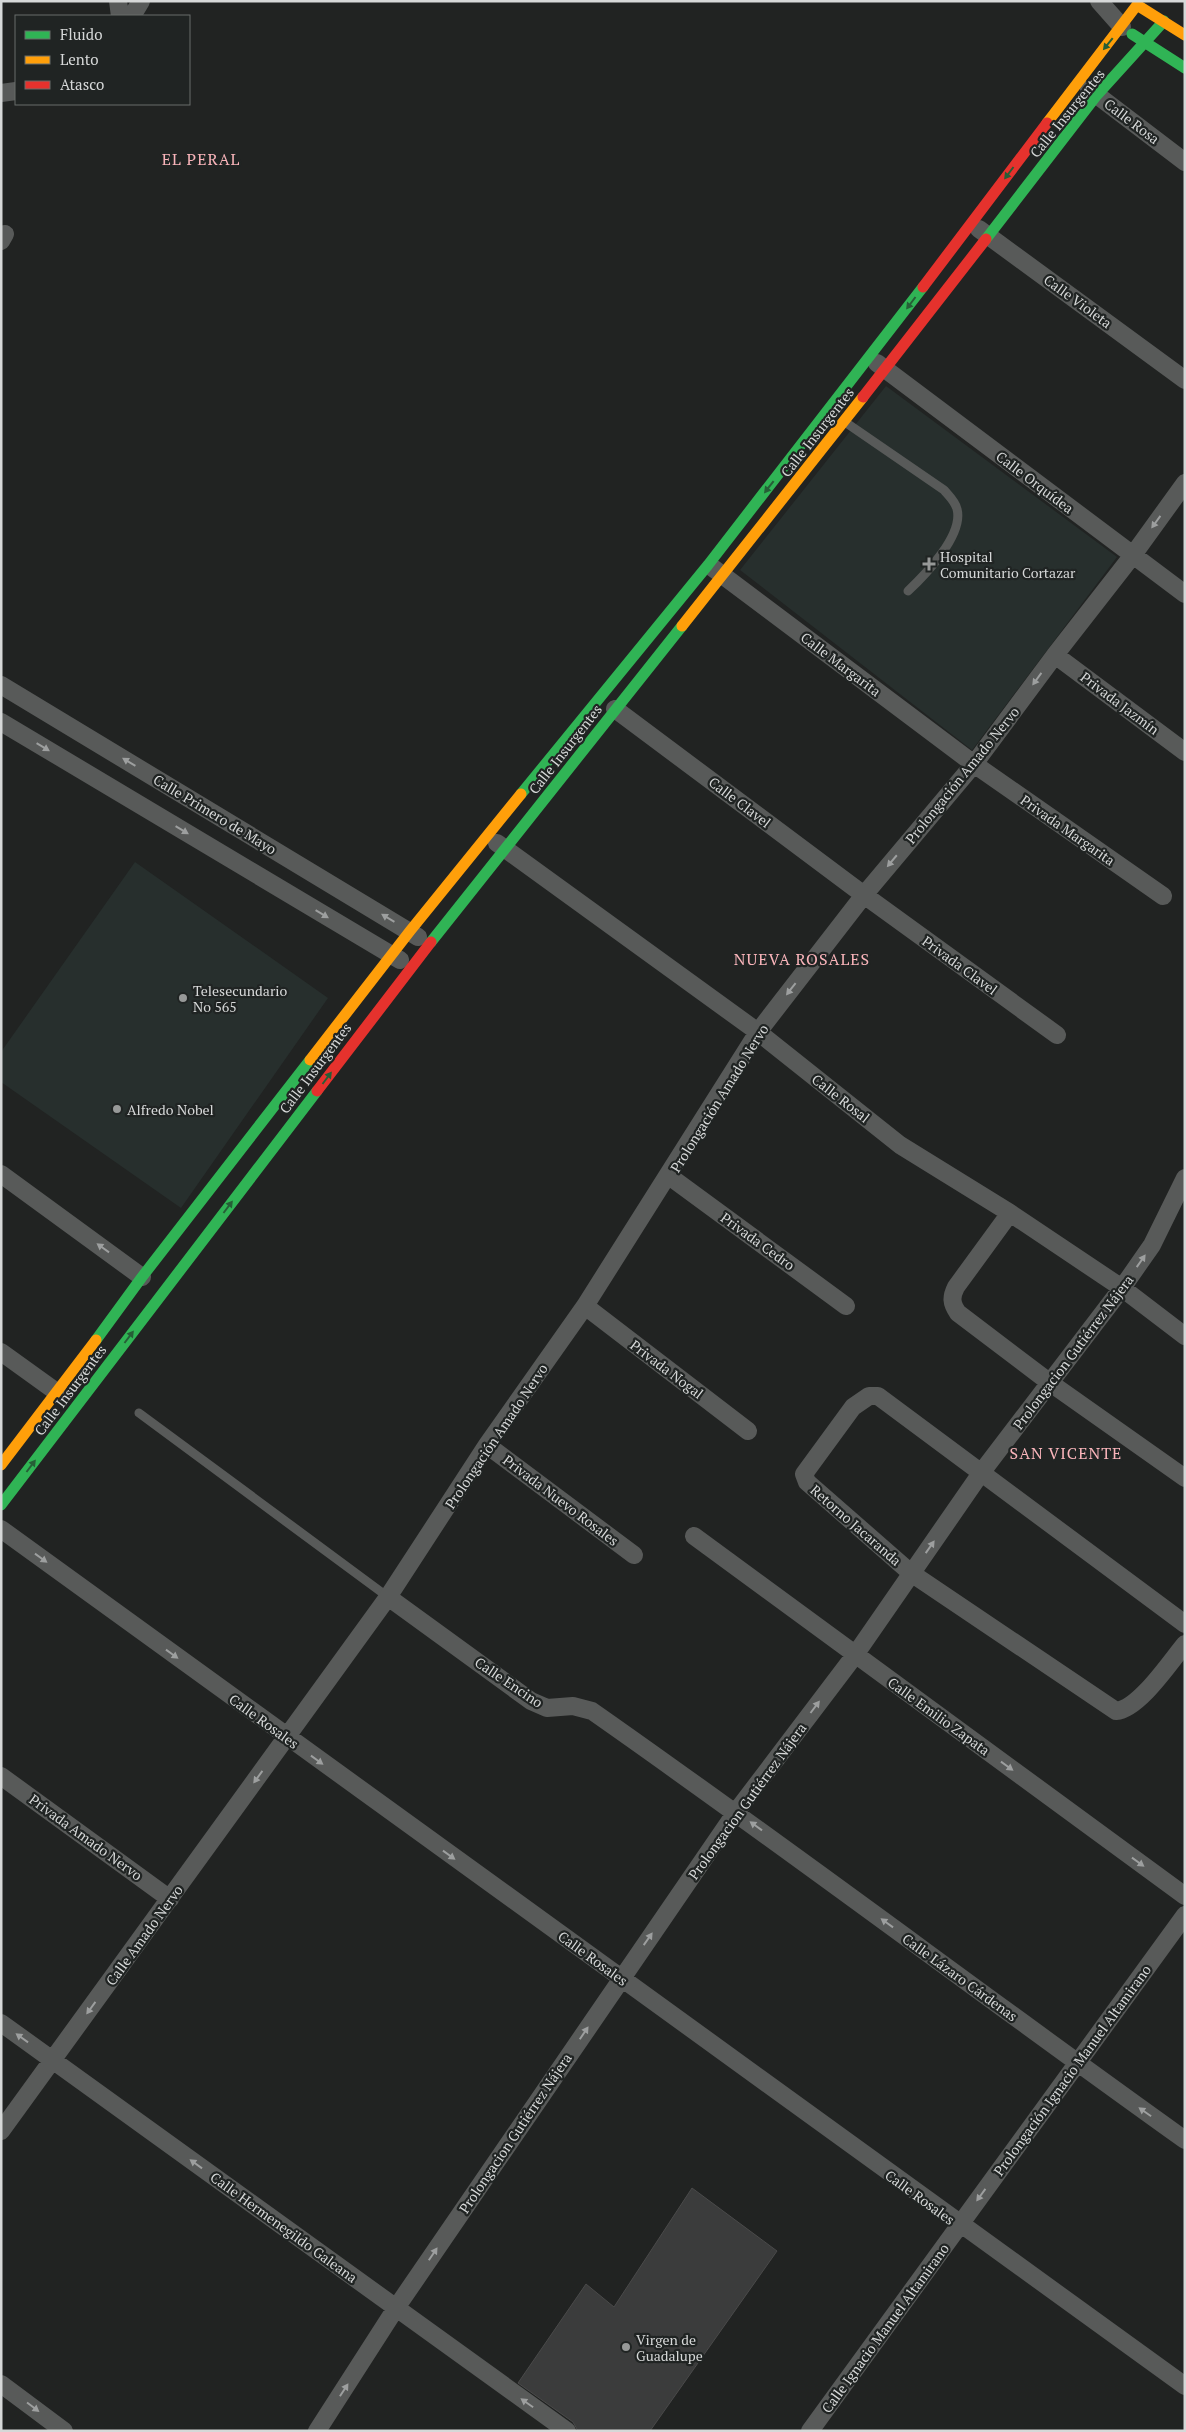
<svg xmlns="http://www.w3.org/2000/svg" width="1186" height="2432" font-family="'PT Serif',serif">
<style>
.built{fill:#272f2d}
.building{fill:#3b3c3c;stroke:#4a4a4a}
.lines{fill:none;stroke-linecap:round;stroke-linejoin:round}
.lane{stroke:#585a59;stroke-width:9}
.street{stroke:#585a59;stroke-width:18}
.fast{stroke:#30b455;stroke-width:11}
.slow{stroke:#ff9f0a;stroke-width:11}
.jam{stroke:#e5322d;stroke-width:11}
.oneway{fill:#265e37}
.oneway2{fill:#9d9f9f}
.poi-dot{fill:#979998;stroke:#202423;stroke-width:2}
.labels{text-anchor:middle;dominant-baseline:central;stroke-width:4.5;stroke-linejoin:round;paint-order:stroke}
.street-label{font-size:14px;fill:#d6d8d8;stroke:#202423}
.poi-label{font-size:14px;fill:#d6d8d8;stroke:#202423;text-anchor:start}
.quarter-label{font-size:16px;letter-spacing:1px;fill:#f9b4ba;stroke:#202423}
</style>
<rect width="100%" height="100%" fill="#212322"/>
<path class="built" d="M 886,386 L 1117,557 L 972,750 L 740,570 Z
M 135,862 L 328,998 L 181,1208 L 1,1082 L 1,1052 Z"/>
<path class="building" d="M 692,2188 L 777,2251 L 650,2431 L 578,2431 L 573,2422 L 518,2383 L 586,2284 L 614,2307 Z"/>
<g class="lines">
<path class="lane" d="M 845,422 L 944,490 C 949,496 955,501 957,509 C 964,535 925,575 908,591
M 139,1413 L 388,1597"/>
<path class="street" d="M 118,1 L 120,16
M 1099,1 L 1122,27
M 132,16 L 141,1
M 1089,89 L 1185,162
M 1,93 L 16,91
M 979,229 L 1185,380
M 1,241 L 5,234
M 877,363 L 1185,594
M 713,568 L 974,764 L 1163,896
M 1055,655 L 1185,752
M 1,685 L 418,937
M 615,709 L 864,895 L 1057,1035
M 1,722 L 400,960
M 497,843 L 758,1032 L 900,1145 L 1010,1213 L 1122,1288 L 1185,1336
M 1,1174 L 142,1277
M 669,1176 L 846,1306
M 1010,1213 L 956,1287 C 951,1297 951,1303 958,1313 L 1049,1382 L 1185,1478
M 585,1306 L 748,1431
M 1,1352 L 58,1393
M 487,1445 L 634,1555
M 1,1529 L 1185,2386
M 694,1536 L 1185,1896
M 388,1597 L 531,1701 L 547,1708 L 573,1706 L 592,1711 C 792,1851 986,1998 1185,2140
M 1185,1624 L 878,1396 L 869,1396 L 853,1407 L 804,1474 L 807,1482 L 911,1573 L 1116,1711 C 1139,1709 1170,1662 1185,1644
M 1,1776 L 170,1899
M 1,2023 L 567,2431
M 1,2131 L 388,1597 L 487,1445 L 585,1306 L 758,1032 L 864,895 L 974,764 L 1055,655 L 1133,555 L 1185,483
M 1,2384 L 64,2431
M 317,2431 L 396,2308 L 736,1812 L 855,1655 L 981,1473 L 1122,1288 L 1152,1245 L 1185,1178
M 810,2431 L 1185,1915"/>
<path class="fast" d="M 1132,34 L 1185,68
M 986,239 L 1097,95 L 1164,21
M 521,794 L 708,565 L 923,287
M 431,942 L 682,626
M 96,1340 L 142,1277 L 310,1060
M 1,1505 L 317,1091"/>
<path class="slow" d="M 1047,123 L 1137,5 L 1185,35
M 682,626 L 863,397
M 310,1060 L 410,931 L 521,794
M 1,1465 L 96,1340"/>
<path class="jam" d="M 923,287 L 1047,123
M 863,397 L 986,239
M 317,1091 L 431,942"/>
</g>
<defs><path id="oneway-solid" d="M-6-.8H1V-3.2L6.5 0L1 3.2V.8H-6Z" transform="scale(1.25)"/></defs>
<g class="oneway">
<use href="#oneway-solid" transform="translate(1108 44) rotate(129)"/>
<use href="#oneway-solid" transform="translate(1009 173) rotate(127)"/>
<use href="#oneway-solid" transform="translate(911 303) rotate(127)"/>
<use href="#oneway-solid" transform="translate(769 487) rotate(128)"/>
<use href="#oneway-solid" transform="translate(327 1078) rotate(-53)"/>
<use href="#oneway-solid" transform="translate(228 1207) rotate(-53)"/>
<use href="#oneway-solid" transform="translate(129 1337) rotate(-53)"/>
<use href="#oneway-solid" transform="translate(31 1466) rotate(-53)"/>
</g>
<g class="oneway2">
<use href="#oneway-solid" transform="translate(1156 522) rotate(126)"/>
<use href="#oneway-solid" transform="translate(1037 679) rotate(126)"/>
<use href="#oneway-solid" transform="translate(43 747) rotate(31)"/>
<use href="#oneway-solid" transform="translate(129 762) rotate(-149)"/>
<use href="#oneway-solid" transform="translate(182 830) rotate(31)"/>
<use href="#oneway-solid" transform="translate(892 861) rotate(130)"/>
<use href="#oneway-solid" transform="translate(322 914) rotate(31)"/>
<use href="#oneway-solid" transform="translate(388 918) rotate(-149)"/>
<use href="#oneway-solid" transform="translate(791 989) rotate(128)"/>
<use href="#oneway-solid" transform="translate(103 1248) rotate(-144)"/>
<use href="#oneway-solid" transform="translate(1141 1261) rotate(-55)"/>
<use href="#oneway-solid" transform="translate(930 1547) rotate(-55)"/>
<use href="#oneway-solid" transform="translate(41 1558) rotate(36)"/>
<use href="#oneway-solid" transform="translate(172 1654) rotate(36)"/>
<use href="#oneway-solid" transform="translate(815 1707) rotate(-53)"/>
<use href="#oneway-solid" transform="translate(317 1760) rotate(36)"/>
<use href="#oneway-solid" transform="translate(1007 1766) rotate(36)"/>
<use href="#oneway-solid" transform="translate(258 1777) rotate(126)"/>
<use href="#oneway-solid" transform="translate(756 1826) rotate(-144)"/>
<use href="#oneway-solid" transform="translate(449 1855) rotate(36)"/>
<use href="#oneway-solid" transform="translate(1138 1862) rotate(36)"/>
<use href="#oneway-solid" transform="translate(887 1923) rotate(-144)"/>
<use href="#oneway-solid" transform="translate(648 1939) rotate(-55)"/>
<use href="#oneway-solid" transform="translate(91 2008) rotate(126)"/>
<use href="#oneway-solid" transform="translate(584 2033) rotate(-56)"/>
<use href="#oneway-solid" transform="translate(22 2038) rotate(-144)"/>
<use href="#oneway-solid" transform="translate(1145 2112) rotate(-145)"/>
<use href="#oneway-solid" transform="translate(196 2164) rotate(-144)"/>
<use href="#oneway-solid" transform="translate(981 2195) rotate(126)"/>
<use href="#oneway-solid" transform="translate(433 2254) rotate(-56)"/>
<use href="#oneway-solid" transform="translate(344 2390) rotate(-57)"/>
<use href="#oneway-solid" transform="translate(527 2403) rotate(-145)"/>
<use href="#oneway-solid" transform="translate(33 2407) rotate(37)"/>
</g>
<g class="poi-dot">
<path d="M926.5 556.5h5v5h5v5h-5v5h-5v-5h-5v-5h5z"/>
<circle cx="183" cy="998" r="5"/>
<circle cx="117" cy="1109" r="5"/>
<circle cx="626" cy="2347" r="5"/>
</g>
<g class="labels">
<g class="street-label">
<text transform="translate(1067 113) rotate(-51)">Calle Insurgentes</text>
<text transform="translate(1132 121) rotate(37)">Calle Rosa</text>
<text transform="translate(1078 301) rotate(36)">Calle Violeta</text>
<text transform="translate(817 432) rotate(-52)">Calle Insurgentes</text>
<text transform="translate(1035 482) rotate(37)">Calle Orquídea</text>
<text transform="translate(841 664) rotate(37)">Calle Margarita</text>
<text transform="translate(1120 703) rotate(37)">Privada Jazmín</text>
<text transform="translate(565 749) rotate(-52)">Calle Insurgentes</text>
<text transform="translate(962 775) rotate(-51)">Prolongación Amado Nervo</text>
<text transform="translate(740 802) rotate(37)">Calle Clavel</text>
<text transform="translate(215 814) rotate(31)">Calle Primero de Mayo</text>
<text transform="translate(1068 830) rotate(35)">Privada Margarita</text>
<text transform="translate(960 965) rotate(36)">Privada Clavel</text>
<text transform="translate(315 1068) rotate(-53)">Calle Insurgentes</text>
<text transform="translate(719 1098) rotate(-58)">Prolongación Amado Nervo</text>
<text transform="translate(841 1098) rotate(38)">Calle Rosal</text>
<text transform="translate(758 1241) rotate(36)">Privada Cedro</text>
<text transform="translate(1073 1352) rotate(-53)">Prolongacion Gutiérrez Nájera</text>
<text transform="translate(667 1369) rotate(37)">Privada Nogal</text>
<text transform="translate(70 1390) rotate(-53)">Calle Insurgentes</text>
<text transform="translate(496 1436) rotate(-56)">Prolongación Amado Nervo</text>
<text transform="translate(561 1500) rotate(37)">Privada Nuevo Rosales</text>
<text transform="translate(856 1525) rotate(41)">Retorno Jacaranda</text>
<text transform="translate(509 1682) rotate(34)">Calle Encino</text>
<text transform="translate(939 1716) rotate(36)">Calle Emilio Zapata</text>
<text transform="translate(264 1721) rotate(36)">Calle Rosales</text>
<text transform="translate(747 1801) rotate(-54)">Prolongacion Gutiérrez Nájera</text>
<text transform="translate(86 1837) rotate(36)">Privada Amado Nervo</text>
<text transform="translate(144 1935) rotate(-54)">Calle Amado Nervo</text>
<text transform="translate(593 1958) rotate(36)">Calle Rosales</text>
<text transform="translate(960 1977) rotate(36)">Calle Lázaro Cárdenas</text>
<text transform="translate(1072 2070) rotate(-54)">Prolongación Ignacio Manuel Altamirano</text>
<text transform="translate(515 2133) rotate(-56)">Prolongacion Gutiérrez Nájera</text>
<text transform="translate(920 2197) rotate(36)">Calle Rosales</text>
<text transform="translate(284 2227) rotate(36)">Calle Hermenegildo Galeana</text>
<text transform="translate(885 2328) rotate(-54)">Calle Ignacio Manuel Altamirano</text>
</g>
<g class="poi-label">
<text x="940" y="556">Hospital<tspan x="940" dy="16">Comunitario Cortazar</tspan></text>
<text x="193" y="990">Telesecundario<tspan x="193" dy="16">No 565</tspan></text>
<text x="127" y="1109">Alfredo Nobel</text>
<text x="636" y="2339">Virgen de<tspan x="636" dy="16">Guadalupe</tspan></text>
</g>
<g class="quarter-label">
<text x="201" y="159">EL PERAL</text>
<text x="802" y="959">NUEVA ROSALES</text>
<text x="1066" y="1453">SAN VICENTE</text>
</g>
</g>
<rect width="1186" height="2432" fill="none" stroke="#d6d8d8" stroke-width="5"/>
<rect x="15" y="15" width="175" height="90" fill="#202423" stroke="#696c6b"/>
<rect x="25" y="31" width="25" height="8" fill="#30b455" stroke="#696c6b"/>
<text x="60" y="40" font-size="15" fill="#d6d8d8">Fluido</text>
<rect x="25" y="56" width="25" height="8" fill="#ff9f0a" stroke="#696c6b"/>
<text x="60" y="65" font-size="15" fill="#d6d8d8">Lento</text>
<rect x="25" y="81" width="25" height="8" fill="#e5322d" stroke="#696c6b"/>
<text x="60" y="90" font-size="15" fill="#d6d8d8">Atasco</text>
</svg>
